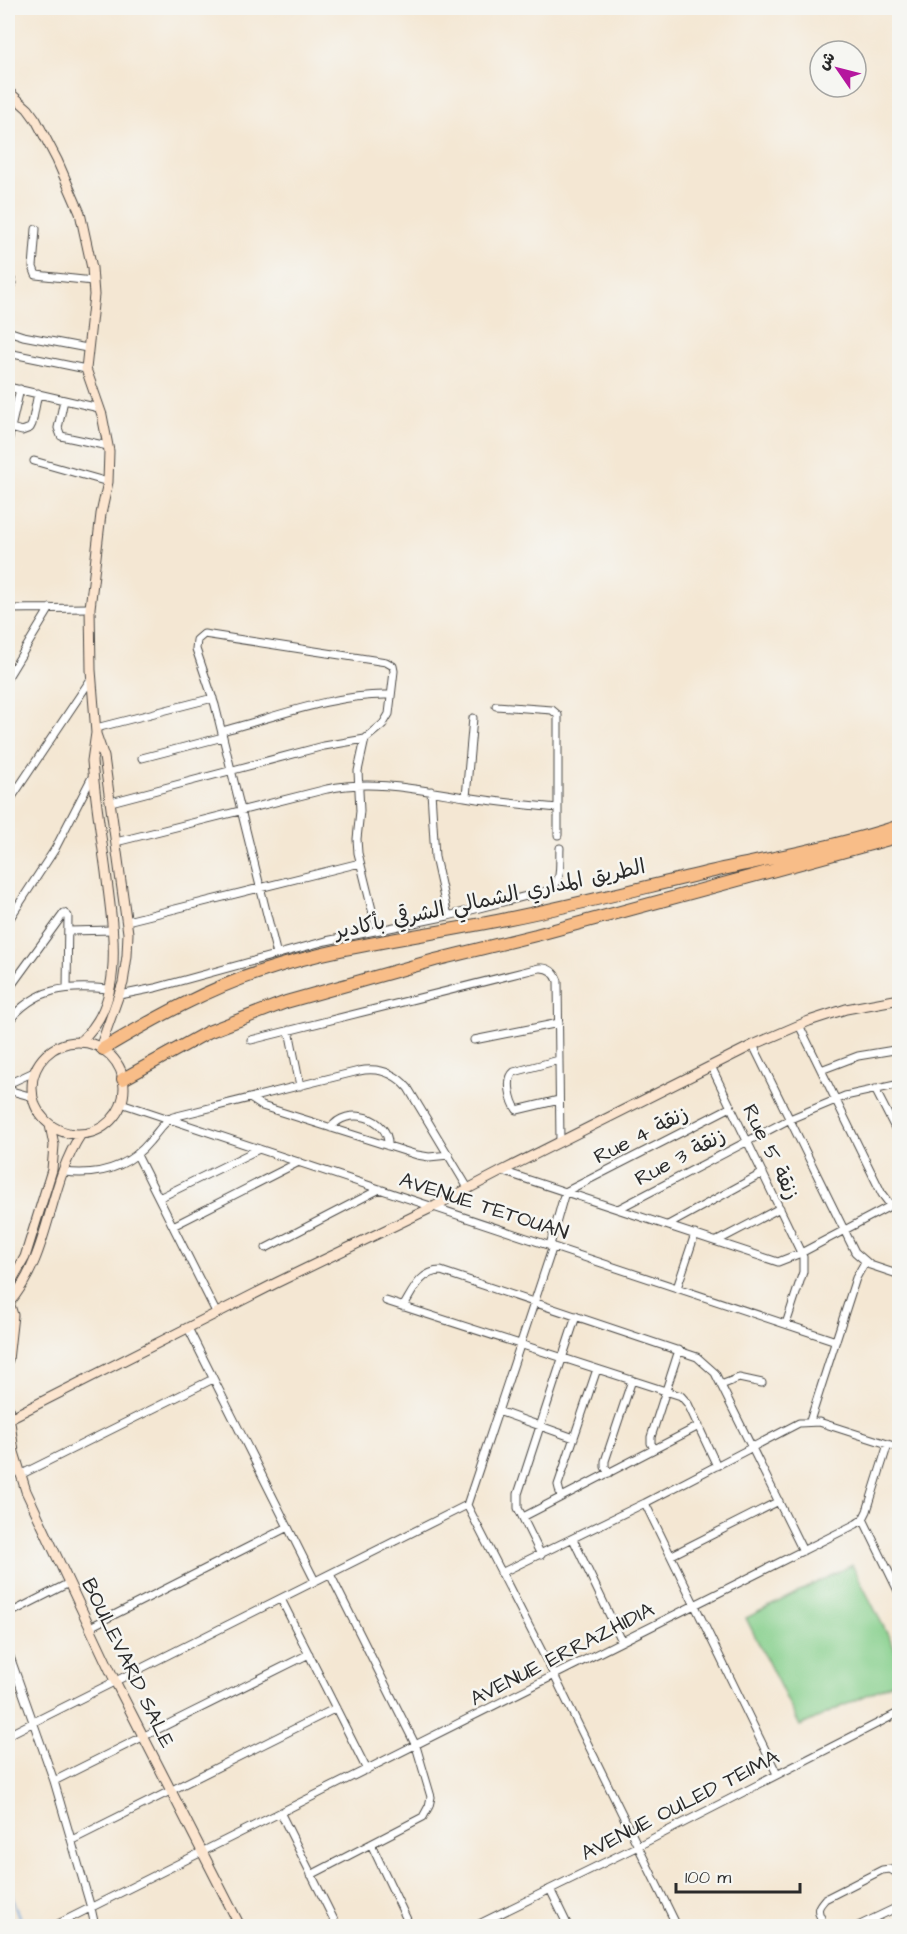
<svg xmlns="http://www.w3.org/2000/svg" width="907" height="1934" font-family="'Architects Daughter','Playpen Sans Arabic',sans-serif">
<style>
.green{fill:#85cf8b;stroke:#587d5b;stroke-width:1.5}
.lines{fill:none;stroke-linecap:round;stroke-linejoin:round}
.stream{stroke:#6da5db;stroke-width:2}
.street-casing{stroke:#494744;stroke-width:9}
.secondary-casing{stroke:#494744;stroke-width:11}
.highway-casing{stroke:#494744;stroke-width:14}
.street{stroke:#fff;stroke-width:7}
.secondary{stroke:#fce5cf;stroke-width:9}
.highway{stroke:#f8bd88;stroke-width:12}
.labels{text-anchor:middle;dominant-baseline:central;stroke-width:5;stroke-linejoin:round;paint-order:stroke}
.street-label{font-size:21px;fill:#2b2b2b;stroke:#f6f6f2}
</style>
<rect width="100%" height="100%" fill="#f6f6f2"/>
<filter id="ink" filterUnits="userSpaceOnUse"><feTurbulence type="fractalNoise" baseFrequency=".0167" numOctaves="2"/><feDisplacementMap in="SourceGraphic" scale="12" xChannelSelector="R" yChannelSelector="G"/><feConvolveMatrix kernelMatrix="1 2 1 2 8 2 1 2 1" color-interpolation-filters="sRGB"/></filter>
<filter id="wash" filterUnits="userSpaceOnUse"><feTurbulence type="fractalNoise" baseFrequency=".008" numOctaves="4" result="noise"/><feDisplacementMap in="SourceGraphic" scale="24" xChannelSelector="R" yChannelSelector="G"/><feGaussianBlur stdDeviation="1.35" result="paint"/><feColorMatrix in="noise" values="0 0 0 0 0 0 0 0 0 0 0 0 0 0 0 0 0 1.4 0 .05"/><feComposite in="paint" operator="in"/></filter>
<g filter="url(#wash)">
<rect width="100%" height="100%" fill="#f4e7d3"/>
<path class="green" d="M 852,1565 L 899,1657 L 899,1680 L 800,1726 L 746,1618 Z"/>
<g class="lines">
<path class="stream" d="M 8,1864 L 13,1902 L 23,1926"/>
</g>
</g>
<g filter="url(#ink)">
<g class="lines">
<g class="street-casing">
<path id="street" d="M 8,224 L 9,208
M 36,229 L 33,267 L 36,275 L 93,281
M 8,273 L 13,283 L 8,295
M 8,331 L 23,336 L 87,348
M 8,353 L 86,369
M 8,387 L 99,408
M 20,389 L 11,428 L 22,431 L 30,428 L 32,424 L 38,393
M 64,400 L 58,428 L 61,436 L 108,446
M 8,442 L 11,428
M 34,461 L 108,482
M 8,482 L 8,495
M 8,609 L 90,608
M 8,677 L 50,608
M 496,706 L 552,710 L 558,715 L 558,835
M 96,728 L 213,698
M 222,731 C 275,717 336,693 391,695
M 142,758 L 223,737
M 431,791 L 435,857 L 448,916
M 466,797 L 473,718
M 111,802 L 324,746 L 365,739
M 8,803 L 91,679
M 116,842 L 327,789 C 373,779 420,790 465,797 C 496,802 527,805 558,808
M 8,921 L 55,849 L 93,775
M 127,921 L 360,863
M 69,931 L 113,930
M 277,955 L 215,705 L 196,649 L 197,640 L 204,634 L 386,662 L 393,666 L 394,671 L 389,714 L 383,724 L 365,739 L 358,771 L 360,811 L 357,839 L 358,853 L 377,930
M 8,990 L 64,913 L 68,916 L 67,988
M 120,995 L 155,988 L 326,941 L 448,916 L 550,890 C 563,882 559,862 560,848
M 8,1022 C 36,987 67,985 109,989
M 799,1025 L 882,1194 L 888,1202 L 900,1209
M 289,1030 L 300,1086
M 251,1040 L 539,968 C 549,967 555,973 558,981 L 560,1142
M 474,1040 L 559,1023
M 753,1045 L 855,1252 L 870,1265 L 900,1275
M 559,1060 L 514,1072 C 505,1079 511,1102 517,1110 L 559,1100
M 711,1066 L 803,1257 L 803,1272 L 786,1324
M 821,1070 L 858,1056 L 900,1049
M 8,1084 L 36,1071
M 875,1089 L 900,1138
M 8,1090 L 33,1097
M 250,1098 L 262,1106 L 417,1155 L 429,1157 L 449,1155
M 121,1103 L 836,1341
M 331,1128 C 346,1105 390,1117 388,1146
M 137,1155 L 217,1314
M 502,1171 L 778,1262 L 801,1253 L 892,1205
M 64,1172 C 97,1176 128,1168 150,1141 C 157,1133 163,1122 173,1117 L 359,1071 C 379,1067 395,1073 408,1088 L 468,1188
M 159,1198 L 259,1149
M 618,1209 L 790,1119 L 845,1096 L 900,1084
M 668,1225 L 763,1173
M 173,1226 L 299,1162
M 717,1241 L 780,1208
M 550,1245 L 565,1192 L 731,1107
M 266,1248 L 380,1189
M 677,1288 L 695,1234
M 386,1301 L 681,1396 L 688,1404 L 717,1466
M 403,1307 C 413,1291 420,1271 441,1271 L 697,1357 L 715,1373 L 803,1551
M 188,1328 L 315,1581
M 721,1385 L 739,1378 L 762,1383
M 498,1411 L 574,1438
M 810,1421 L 856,1278 L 865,1262
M 654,1449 L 651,1443 L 651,1437 L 679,1350
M 609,1473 L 605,1467 L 605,1461 L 632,1380
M 20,1475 L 213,1379
M 561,1497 L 558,1485 L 597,1369
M 645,1503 L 777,1774
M 467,1505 L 554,1675 L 677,1926
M 523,1517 L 699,1426
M 863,1519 L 900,1595
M 573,1539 L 622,1641
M 541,1555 L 518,1508 L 518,1494 L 576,1316
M 672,1555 L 779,1501
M 501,1573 L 645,1503 L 799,1423 L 819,1422 L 900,1448
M 281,1599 L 367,1770
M 8,1614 L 69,1583
M 90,1627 L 288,1527
M 8,1651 L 54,1781 L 91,1908 L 95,1926
M 8,1735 L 467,1505 L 553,1246
M 54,1781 L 309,1654
M 281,1814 L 337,1926
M 72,1840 L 336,1708
M 371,1844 L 410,1926
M 311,1875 L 423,1817 L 429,1806 L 431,1797 L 416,1746 L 330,1574
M 550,1889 L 568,1926
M 821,1918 C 816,1909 819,1906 825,1899 L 882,1870 L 890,1869 L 900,1875
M 54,1926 L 856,1524 L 863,1519 L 867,1511 L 888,1444
M 475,1926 L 638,1846 L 900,1712
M 858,1926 L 900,1906"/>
</g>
<g class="secondary-casing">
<path id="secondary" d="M 8,91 L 28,109 L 36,120 L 57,160 L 80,213 L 92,268 L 94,295 L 86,369 L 102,415 L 109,451 L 108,482 L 101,514 L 90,608 L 91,670 L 96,733 L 92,761 C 95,798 101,835 106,872 C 112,925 128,1003 79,1042
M 96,734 L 104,757 L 128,933 L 127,956 L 123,983 L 100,1048
M32 1088a46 46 0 1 1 92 0a46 46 0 1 1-92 0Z
M 8,1287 L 25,1257 L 52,1170 L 54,1145 L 50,1125
M 8,1304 C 51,1256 47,1186 81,1134
M 8,1360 L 13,1315 L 9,1302
M 8,1407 L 14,1452 L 26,1491 L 116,1683 L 240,1926
M 8,1419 L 276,1283 L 435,1206 L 502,1171 L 753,1045 L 809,1021 L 846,1009 L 900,999"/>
</g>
<g class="highway-casing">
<path id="highway" d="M 103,1049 C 155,1018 207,989 266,970 C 344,944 426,936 506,919 C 576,905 645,887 714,871 C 776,857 839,846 900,826
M 123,1079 L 208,1032 L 286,1002 L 435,960 L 536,935 L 900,836"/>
</g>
<use href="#street" class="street"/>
<use href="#secondary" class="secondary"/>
<use href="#highway" class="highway"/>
</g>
</g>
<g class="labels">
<g class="street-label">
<text transform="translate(490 899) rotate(-12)">الطريق المداري الشمالي الشرقي بأكادير</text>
<text transform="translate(641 1135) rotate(-27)">Rue 4 زنقة</text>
<text transform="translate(771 1152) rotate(64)">Rue 5 زنقة</text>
<text transform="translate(680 1157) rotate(-28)">Rue 3 زنقة</text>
<text transform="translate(484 1206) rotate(18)">AVENUE TETOUAN</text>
<text transform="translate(562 1654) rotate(-27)">AVENUE ERRAZHIDIA</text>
<text transform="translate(128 1663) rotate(64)">BOULEVARD SALE</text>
<text transform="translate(680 1805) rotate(-27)">AVENUE OULED TEIMA</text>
</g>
</g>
<rect width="907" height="1934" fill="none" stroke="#f6f6f2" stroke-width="30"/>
<g transform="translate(838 69) rotate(305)"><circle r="28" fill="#f6f6f2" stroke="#a5a5a2" stroke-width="1.5"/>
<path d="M0-4.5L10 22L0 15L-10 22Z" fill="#b5179e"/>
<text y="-9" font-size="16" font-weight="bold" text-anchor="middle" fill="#2b2b2b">ش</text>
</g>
<path d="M676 1883v9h124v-9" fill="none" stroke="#2b2b2b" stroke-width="3"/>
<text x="685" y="1883" font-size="18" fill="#2b2b2b" stroke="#f6f6f2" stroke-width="4.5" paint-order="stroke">100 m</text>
</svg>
